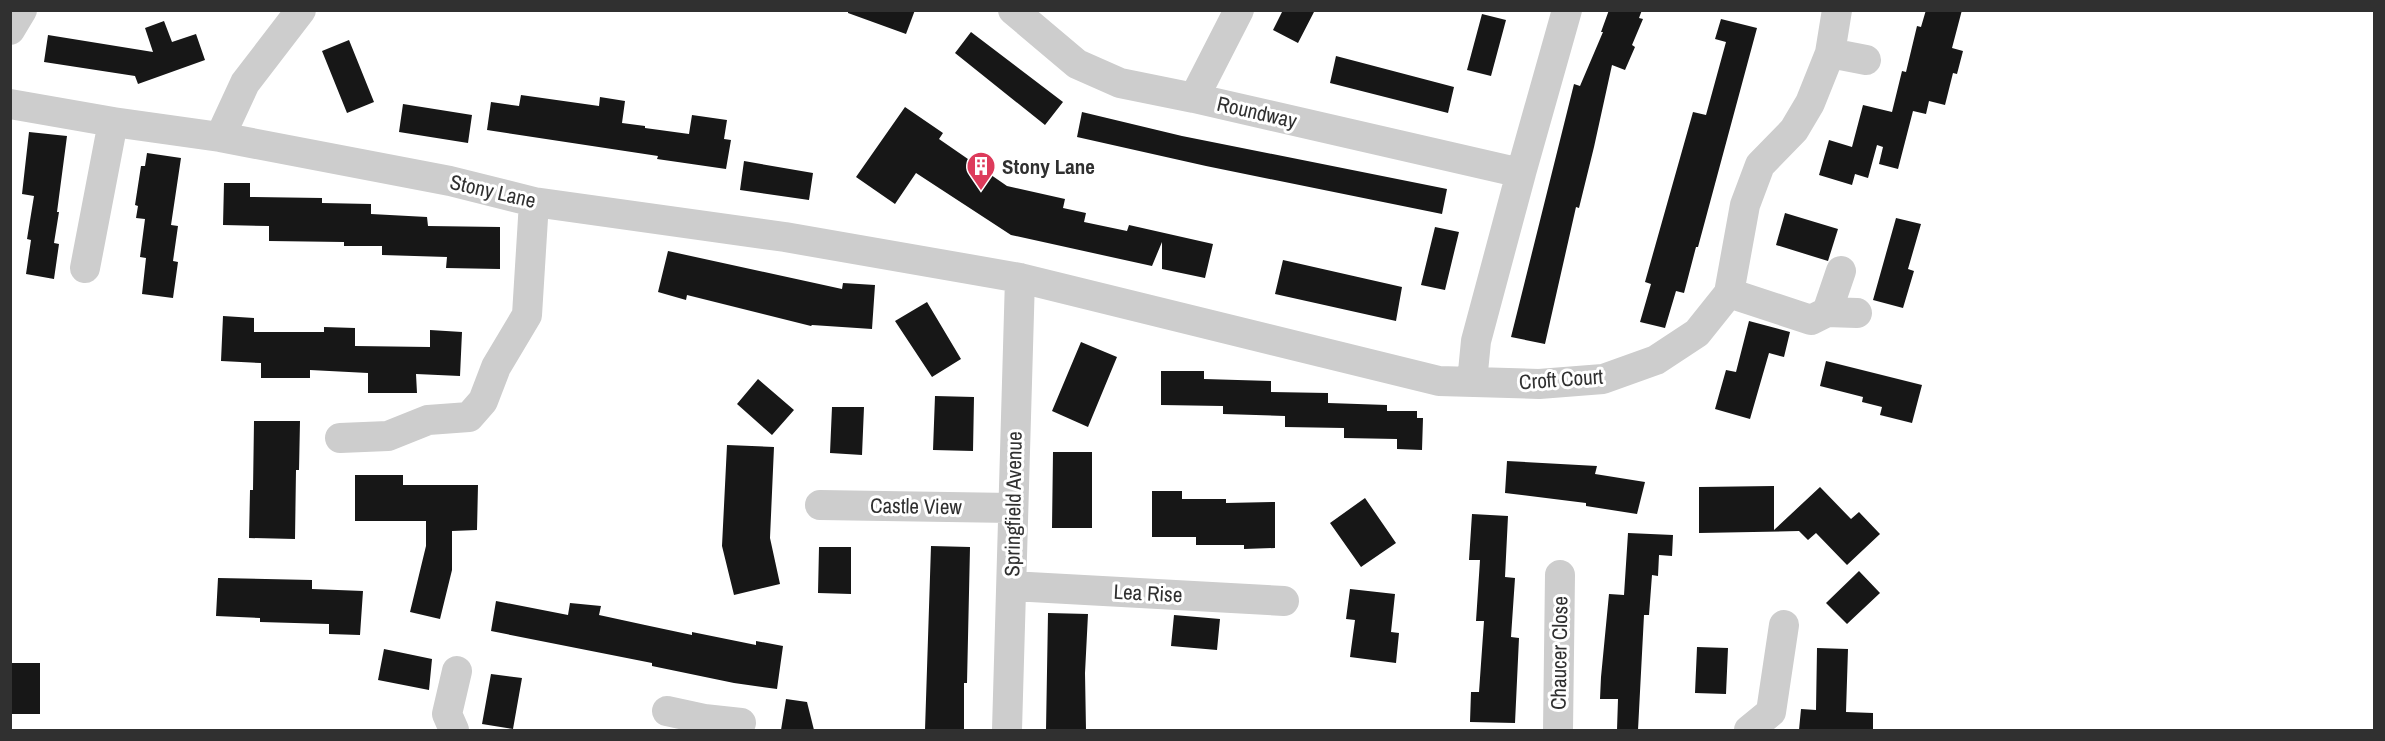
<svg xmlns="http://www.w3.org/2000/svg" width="2385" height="741" font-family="'Archivo Narrow',sans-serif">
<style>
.building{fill:#171717}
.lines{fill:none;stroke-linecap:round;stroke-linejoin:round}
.minor{stroke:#cdcdcd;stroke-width:30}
.labels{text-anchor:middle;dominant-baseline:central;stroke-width:6;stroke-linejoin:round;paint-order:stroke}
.street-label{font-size:21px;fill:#303030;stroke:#fff}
.poi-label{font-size:21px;font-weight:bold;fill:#303030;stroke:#fff;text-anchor:start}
</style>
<rect width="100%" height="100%" fill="#fff"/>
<path class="building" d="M 848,10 L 915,10 L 906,34 L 848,13 Z
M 1283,10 L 1315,10 L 1298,43 L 1273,30 Z
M 1609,10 L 1642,10 L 1639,18 L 1643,19 L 1632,45 L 1635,47 L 1625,70 L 1612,65 L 1594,147 L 1579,208 L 1576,207 L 1545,344 L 1511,337 L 1574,84 L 1580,86 L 1603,32 L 1601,32 Z
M 1926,10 L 1962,10 L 1952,48 L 1963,51 L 1957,74 L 1953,73 L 1945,105 L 1929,101 L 1926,114 L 1913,111 L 1898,169 L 1879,164 L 1883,147 L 1877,145 L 1868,178 L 1855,174 L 1852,185 L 1819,175 L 1829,140 L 1852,147 L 1863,105 L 1892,112 L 1902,71 L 1906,72 L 1917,26 L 1921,27 Z
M 1482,14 L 1506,20 L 1491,76 L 1467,70 Z
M 1721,19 L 1757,28 L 1698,247 L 1696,247 L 1684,293 L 1676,291 L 1665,328 L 1640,322 L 1651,284 L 1645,282 L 1693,112 L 1706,115 L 1726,42 L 1715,39 Z
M 164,21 L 172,42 L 196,34 L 205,60 L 138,84 L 135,76 L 44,62 L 48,35 L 153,52 L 145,28 Z
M 971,32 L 1063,102 L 1045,125 L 955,53 Z
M 349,40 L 374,102 L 347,113 L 322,51 Z
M 1336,56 L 1454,87 L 1448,113 L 1330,83 Z
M 521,95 L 599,106 L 600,97 L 625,101 L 622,123 L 645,126 L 645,128 L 689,134 L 692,115 L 727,120 L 724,139 L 731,140 L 726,169 L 657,159 L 658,156 L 487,130 L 491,102 L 519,106 Z
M 403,104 L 472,115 L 468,143 L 399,132 Z
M 905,107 L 943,133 L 939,139 L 1007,186 L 1065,199 L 1063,208 L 1086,213 L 1084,222 L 1127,231 L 1129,225 L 1213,244 L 1205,278 L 1162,269 L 1162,242 L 1152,266 L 1011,235 L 916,173 L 895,204 L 856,177 Z
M 1082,112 L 1182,136 L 1447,189 L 1442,214 L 1206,166 L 1077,137 Z
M 29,132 L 67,136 L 57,212 L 59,212 L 54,243 L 59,244 L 54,279 L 26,274 L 31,240 L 27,239 L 34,196 L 22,194 Z
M 147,153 L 181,158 L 171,225 L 178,226 L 173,261 L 178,262 L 173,298 L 142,294 L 146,258 L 140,257 L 145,219 L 136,218 L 138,206 L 135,205 L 141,166 L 145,166 Z
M 744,161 L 813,173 L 809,200 L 740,190 Z
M 224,183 L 250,183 L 250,197 L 322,198 L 322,203 L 371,204 L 371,214 L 427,217 L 428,226 L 500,227 L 500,269 L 446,268 L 447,257 L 382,255 L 382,246 L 344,246 L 344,242 L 269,241 L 269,226 L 223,225 Z
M 1785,213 L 1838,229 L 1828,261 L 1776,245 Z
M 1896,218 L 1921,224 L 1908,269 L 1914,271 L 1903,308 L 1873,300 Z
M 1435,227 L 1459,232 L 1445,290 L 1421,285 Z
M 668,251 L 842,289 L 843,283 L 875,285 L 872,329 L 812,325 L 811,326 L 687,295 L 686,300 L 658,292 Z
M 1283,260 L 1402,287 L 1396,321 L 1275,294 Z
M 927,302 L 961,359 L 932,377 L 895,321 Z
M 223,316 L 254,318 L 254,332 L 324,332 L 324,327 L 355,328 L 355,346 L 430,347 L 430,330 L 462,332 L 460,376 L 416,374 L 417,393 L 368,393 L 368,373 L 310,370 L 310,378 L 261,378 L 261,363 L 221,361 Z
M 1749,321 L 1790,332 L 1784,357 L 1769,353 L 1750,419 L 1715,409 L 1726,370 L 1736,372 Z
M 1081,342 L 1117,357 L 1088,427 L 1052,411 Z
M 1826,361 L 1922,385 L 1912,423 L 1880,415 L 1882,407 L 1862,402 L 1863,397 L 1820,386 Z
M 1161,371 L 1204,371 L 1204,379 L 1271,381 L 1271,392 L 1328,393 L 1328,403 L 1387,405 L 1387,411 L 1417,411 L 1417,418 L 1423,418 L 1422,450 L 1397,449 L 1397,439 L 1344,438 L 1344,428 L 1285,427 L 1285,416 L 1223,414 L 1223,406 L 1161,405 Z
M 758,379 L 794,410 L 772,435 L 737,404 Z
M 935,396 L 974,397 L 973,451 L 933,450 Z
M 832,407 L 864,407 L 862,455 L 830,453 Z
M 254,421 L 300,421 L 299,470 L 296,470 L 295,539 L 249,538 L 250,490 L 253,490 Z
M 727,445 L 774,447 L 770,538 L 780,584 L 734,595 L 722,546 Z
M 1053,452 L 1092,452 L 1092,528 L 1052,528 Z
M 1507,461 L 1597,466 L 1595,474 L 1645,482 L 1637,514 L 1586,506 L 1586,503 L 1505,493 Z
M 355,475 L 403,475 L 403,485 L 478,485 L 477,530 L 452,531 L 452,570 L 440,619 L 410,612 L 426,546 L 426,521 L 355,521 Z
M 1774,486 L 1774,530 L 1820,487 L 1851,519 L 1859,512 L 1880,534 L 1847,565 L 1816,533 L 1808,540 L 1799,531 L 1699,533 L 1699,487 Z
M 1152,491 L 1182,491 L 1182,499 L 1226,499 L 1226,503 L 1275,502 L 1275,548 L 1244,549 L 1244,545 L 1196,545 L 1196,537 L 1152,537 Z
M 1365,498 L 1396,543 L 1361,567 L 1330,523 Z
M 1472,514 L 1508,516 L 1505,577 L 1515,578 L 1511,637 L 1519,638 L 1515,723 L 1470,722 L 1471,692 L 1479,692 L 1484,621 L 1476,621 L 1480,560 L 1469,560 Z
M 1628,533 L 1673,535 L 1672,556 L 1659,555 L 1658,576 L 1652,575 L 1649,615 L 1644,615 L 1638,730 L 1617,730 L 1618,699 L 1600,699 L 1601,677 L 1609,594 L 1624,595 Z
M 931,546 L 970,547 L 967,683 L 964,683 L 964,730 L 925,730 Z
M 819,547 L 851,547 L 851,594 L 818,593 Z
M 1859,571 L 1880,593 L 1847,624 L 1826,603 Z
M 218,578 L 312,580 L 312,589 L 363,591 L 360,635 L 329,634 L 329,624 L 260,622 L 260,618 L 216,616 Z
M 1350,589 L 1395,594 L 1391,632 L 1399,633 L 1396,663 L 1350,657 L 1355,620 L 1346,619 Z
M 496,601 L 568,615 L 570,603 L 601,606 L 599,615 L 645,625 L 692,635 L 692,632 L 756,645 L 756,641 L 783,646 L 777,689 L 734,683 L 652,666 L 652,663 L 491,631 Z
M 1048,613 L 1088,614 L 1085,673 L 1086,730 L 1046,730 Z
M 1174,615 L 1220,619 L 1217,650 L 1171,646 Z
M 1697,647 L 1728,648 L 1726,694 L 1695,693 Z
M 1817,648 L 1848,649 L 1846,712 L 1873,713 L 1873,730 L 1799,730 L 1801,709 L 1816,710 Z
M 384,649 L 432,659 L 429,690 L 378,680 Z
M 10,663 L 40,663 L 40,714 L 10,714 Z
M 491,674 L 522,678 L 513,729 L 482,724 Z
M 786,699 L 807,702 L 814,730 L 781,730 Z"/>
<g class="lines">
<path class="minor" d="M 1013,10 L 1077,64 L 1120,83 L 1194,98 L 1521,173 L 1476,341 L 1472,382
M 10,30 L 22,10
M 1830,53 L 1866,60
M 1194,98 L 1239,10
M 10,104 L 113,122 L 220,137 L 450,181 L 534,202 L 785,237 L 1020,278 L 1439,381 L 1539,384 L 1603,379 L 1656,360 L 1697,333 L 1729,293 L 1745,205 L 1760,165 L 1794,130 L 1810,103 L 1830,53 L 1837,10
M 220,137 L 245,83 L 301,10
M 1521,173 L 1567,10
M 85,268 L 113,122
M 1729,293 L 1811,320 L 1827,312 L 1841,271
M 1827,312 L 1857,313
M 340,438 L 388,436 L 428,420 L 469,417 L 483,401 L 496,367 L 527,315 L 534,202
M 820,505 L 1012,508
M 1012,586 L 1284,601
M 667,711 L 704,719 L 741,723
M 454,730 L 447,714 L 457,671
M 1007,730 L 1020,278
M 1558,730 L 1560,575
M 1749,730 L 1771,712 L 1784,625"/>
</g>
<defs>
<g id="building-pin" transform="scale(1.5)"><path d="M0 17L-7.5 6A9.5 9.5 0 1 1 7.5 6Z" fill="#dd3b5b" stroke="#fff"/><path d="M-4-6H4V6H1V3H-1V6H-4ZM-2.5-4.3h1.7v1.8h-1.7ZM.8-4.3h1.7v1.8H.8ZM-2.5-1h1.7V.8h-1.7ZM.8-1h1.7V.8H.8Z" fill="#fff"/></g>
</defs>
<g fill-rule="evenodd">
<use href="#building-pin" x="981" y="166"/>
</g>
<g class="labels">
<g class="street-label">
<text transform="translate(1257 112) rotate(13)">Roundway</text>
<text transform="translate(493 191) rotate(13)">Stony Lane</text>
<text transform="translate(1561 379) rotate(-4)">Croft Court</text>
<text transform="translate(1013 504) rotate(-89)">Springfield Avenue</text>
<text transform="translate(916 506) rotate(1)">Castle View</text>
<text transform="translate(1148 593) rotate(3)">Lea Rise</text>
<text transform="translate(1559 653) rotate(-89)">Chaucer Close</text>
</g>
<g class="poi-label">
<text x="1002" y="166">Stony Lane</text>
</g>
</g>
<rect width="2385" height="741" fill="none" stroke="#303030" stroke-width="24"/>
</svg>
